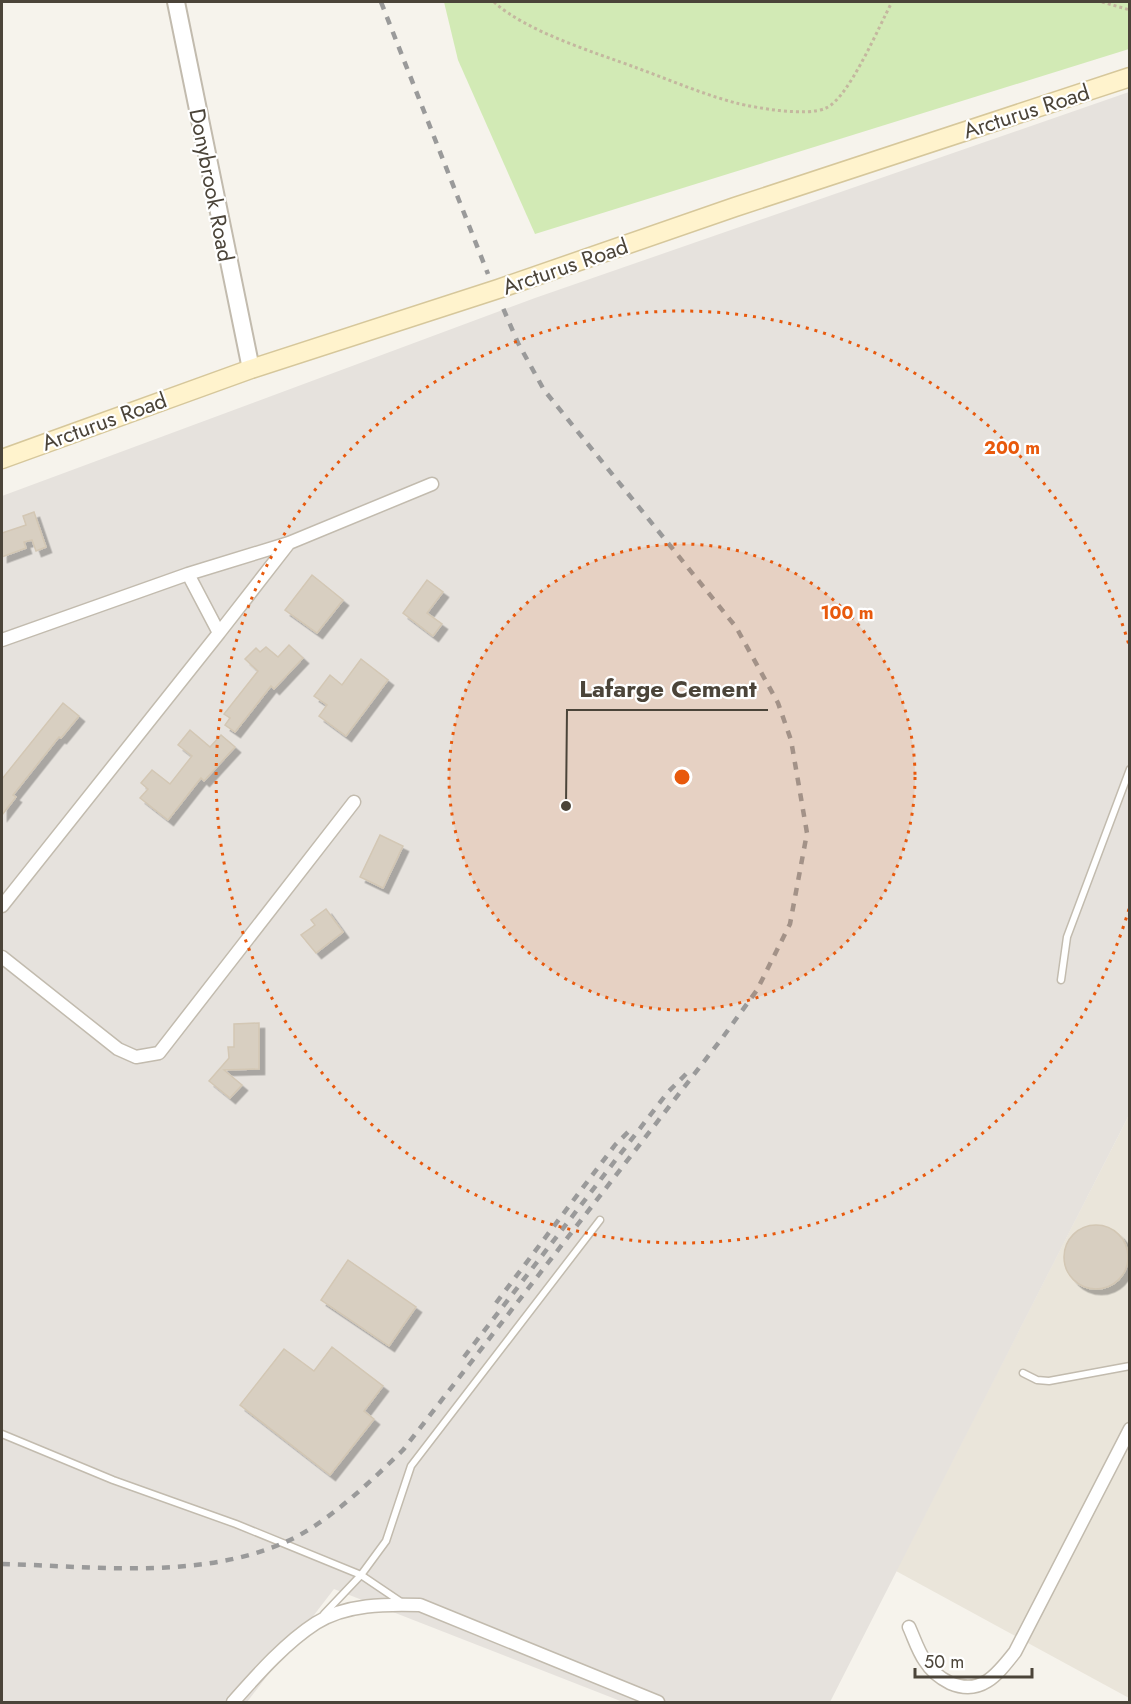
<svg xmlns="http://www.w3.org/2000/svg" width="1131" height="1704" font-family="Jost,sans-serif">
<style>
.residential{fill:#eae5da}
.industrial{fill:#e6e2dd}
.green{fill:#d2eab5}
.building{fill:#d8cfc1;stroke:#d3c7b4;stroke-width:1.5;filter:url(#shadow)}
.lines{fill:none;stroke-linecap:round;stroke-linejoin:round}
.service-casing{stroke:#c2bbae;stroke-width:9}
.minor-casing{stroke:#c2bbae;stroke-width:15}
.tertiary-casing{stroke:#c2bbae;stroke-width:20}
.secondary-casing{stroke:#d6c79b;stroke-width:21}
.path{stroke:#c4b79f;stroke-width:3;stroke-dasharray:3 3;stroke-linecap:butt}
.service{stroke:#fff;stroke-width:6}
.minor{stroke:#fff;stroke-width:12}
.tertiary{stroke:#fff;stroke-width:16}
.secondary{stroke:#fff3cd;stroke-width:18}
.rail{stroke:#9a9a9a;stroke-width:4.5;stroke-dasharray:8 8;stroke-linecap:butt}
.ring{fill:none;stroke:#e8590c;stroke-width:3;stroke-dasharray:3 6}
.labels{text-anchor:middle;dominant-baseline:central;stroke-width:4.5;stroke-linejoin:round;paint-order:stroke}
.street-label{font-size:22px;fill:#4b4439;stroke:#fff}
.centre{fill:#e8590c;stroke:#fff;stroke-width:3}
.ring-label{font-size:18px;text-anchor:middle;font-weight:bold;fill:#e8590c;stroke:#fff;stroke-width:4.5;stroke-linejoin:round;paint-order:stroke}
.leader{fill:none;stroke:#4b4439;stroke-width:2}
.callout-dot{fill:#4b4439;stroke:#fff;stroke-width:2}
.callout-label{font-size:24px;text-anchor:middle;font-weight:bold;fill:#4b4439;stroke:#fff;stroke-width:4.5;stroke-linejoin:round;paint-order:stroke}
</style>
<defs>
<filter id="shadow"><feDropShadow dx="5.5" dy="5.5" stdDeviation="0" flood-color="#0004"/></filter>
</defs>
<rect width="100%" height="100%" fill="#f6f3ec"/>
<path class="residential" d="M 1129,1115 L 1129,1698 L 896,1571 Z"/>
<path class="industrial" d="M 1129,92 L 1129,1115 L 830,1702 L 623,1702 L 334,1589 L 247,1702 L 2,1702 L 2,496 L 535,298 Z"/>
<path class="green" d="M 444,2 L 1129,2 L 1129,49 L 535,234 L 458,60 Z"/>
<path class="building" d="M 34,512 L 46,547 L 36,551 L 32,540 L 24,542 L 26,548 L 2,557 L 2,533 L 26,525 L 23,516 Z
M 312,575 L 343,600 L 317,633 L 285,610 Z
M 427,580 L 443,592 L 427,613 L 442,624 L 433,636 L 403,613 Z
M 289,645 L 303,658 L 274,689 L 271,686 L 235,732 L 225,725 L 230,718 L 224,714 L 258,671 L 245,659 L 256,648 L 260,652 L 266,647 L 278,657 Z
M 361,659 L 388,680 L 346,736 L 319,716 L 327,705 L 314,696 L 330,675 L 342,685 Z
M 63,703 L 79,716 L 61,738 L 59,737 L 13,795 L 16,797 L 2,815 L 2,779 Z
M 190,730 L 210,747 L 221,735 L 235,747 L 204,781 L 201,778 L 168,820 L 140,798 L 148,789 L 141,783 L 152,770 L 170,784 L 192,756 L 178,745 Z
M 380,835 L 403,846 L 383,888 L 360,877 Z
M 326,909 L 343,932 L 316,953 L 301,935 L 315,925 L 311,920 Z
M 259,1023 L 259,1069 L 224,1070 L 242,1085 L 230,1098 L 209,1081 L 229,1058 L 228,1047 L 234,1047 L 234,1024 Z
M1064 1257a32 32 0 1 1 64 0a32 32 0 1 1-64 0Z
M 348,1260 L 416,1307 L 389,1346 L 321,1300 Z
M 332,1347 L 383,1386 L 364,1411 L 374,1419 L 330,1475 L 240,1405 L 284,1349 L 314,1371 Z"/>
<g class="lines">
<g class="service-casing">
<path id="service" d="M 1061,980 L 1067,937 L 1130,769
M 1023,1373 L 1037,1380 L 1049,1381 L 1130,1366
M 2,1434 L 113,1480 L 236,1524 L 361,1575 L 404,1604
M 324,1614 L 361,1575 L 386,1541 L 411,1466 L 600,1220"/>
</g>
<g class="minor-casing">
<path id="minor" d="M 219,633 L 289,543
M 2,640 L 188,574 L 289,543 L 432,484
M 2,906 L 219,633 L 188,574
M 2,957 L 118,1049 L 136,1057 L 159,1053 L 354,802
M 909,1627 C 914,1638 918,1651 925,1661 C 931,1671 940,1678 950,1683 C 981,1696 997,1675 1015,1652 L 1130,1429
M 233,1702 C 257,1675 285,1643 316,1623 C 346,1604 386,1604 420,1605 L 658,1702"/>
</g>
<g class="tertiary-casing">
<path id="tertiary" d="M 176,2 L 251,369"/>
</g>
<g class="secondary-casing">
<path id="secondary" d="M 2,459 L 251,369 L 498,289 L 735,207 L 1130,77"/>
</g>
<path class="path" d="M 494,2 C 527,32 594,52 637,68 C 670,80 702,94 736,103 C 756,108 807,117 826,108 C 849,98 879,26 892,2
M 1102,2 L 1130,10"/>
<use href="#service" class="service"/>
<use href="#minor" class="minor"/>
<use href="#tertiary" class="tertiary"/>
<use href="#secondary" class="secondary"/>
<path class="rail" d="M 381,2 L 488,274
M 496,1303 L 615,1145 L 628,1132
M 464,1357 L 668,1092 L 686,1074
M 2,1564 C 92,1566 195,1580 281,1544 C 325,1526 369,1483 403,1450 L 723,1037 L 757,990 L 790,924 L 807,833 L 791,740 L 778,703 L 736,627 L 544,390 L 518,343 L 503,308"/>
</g>
<circle cx="682" cy="777" r="233" fill="#e8590c" fill-opacity=".12"/>
<g class="ring">
<circle cx="682" cy="777" r="233"/>
<path d="M1129 909A466 466 0 1 1 1129 645"/>
</g>
<g class="labels">
<g class="street-label">
<text transform="translate(1026 111) rotate(-18)">Arcturus Road</text>
<text transform="translate(212 185) rotate(79)">Donybrook Road</text>
<text transform="translate(565 266) rotate(-19)">Arcturus Road</text>
<text transform="translate(104 421) rotate(-20)">Arcturus Road</text>
</g>
</g>
<circle cx="682" cy="777" r="9" class="centre"/>
<g class="ring-label">
<text x="1012" y="454">200 m</text>
<text x="847" y="619">100 m</text>
</g>
<path class="leader" d="M566 806L567 710H768"/>
<circle class="callout-dot" cx="566" cy="806" r="6"/>
<g class="callout-label">
<text x="668" y="697">Lafarge Cement</text>
</g>
<rect width="1131" height="1704" fill="none" stroke="#4b4439" stroke-width="6"/>
<path d="M915 1668v9h117v-9" fill="none" stroke="#4b4439" stroke-width="3"/>
<text x="924" y="1668" font-size="18" fill="#4b4439" stroke="#ffffff" stroke-width="4.5" paint-order="stroke">50 m</text>
</svg>
